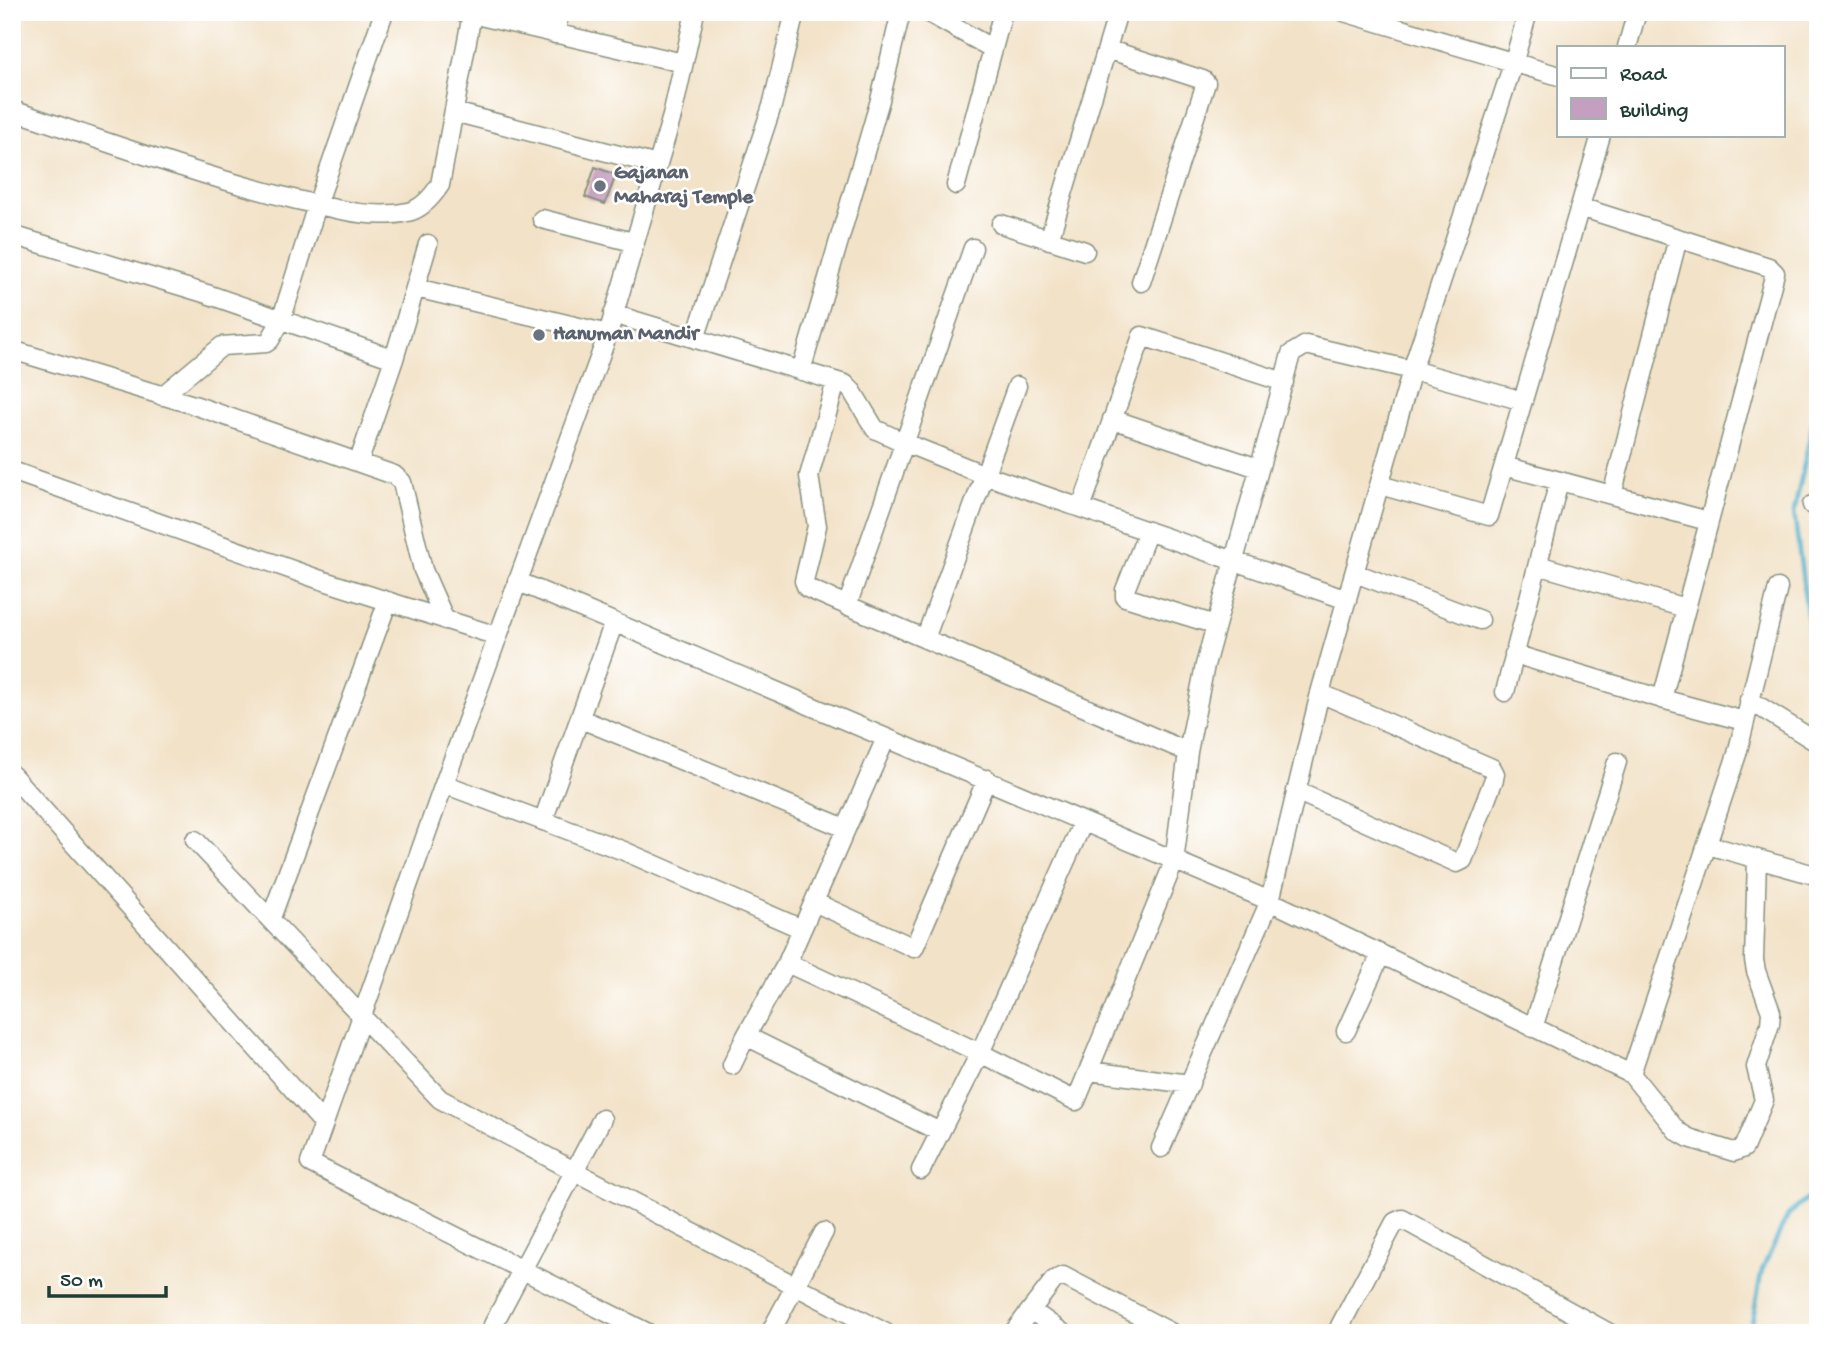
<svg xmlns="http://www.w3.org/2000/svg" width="1830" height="1345" font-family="'Gochi Hand',sans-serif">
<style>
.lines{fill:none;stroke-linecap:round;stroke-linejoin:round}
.stream{stroke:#4aaec9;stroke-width:4.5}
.building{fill:#c59fc0}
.minor-casing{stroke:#88907e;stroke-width:21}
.minor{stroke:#fff;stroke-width:18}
.worship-dot{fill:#6b7280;stroke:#fff;stroke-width:2.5}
.labels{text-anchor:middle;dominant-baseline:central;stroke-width:5;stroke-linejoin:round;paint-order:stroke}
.worship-label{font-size:21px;font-weight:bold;fill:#5b616d;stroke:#fff;text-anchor:start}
</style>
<rect width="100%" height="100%" fill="#fff"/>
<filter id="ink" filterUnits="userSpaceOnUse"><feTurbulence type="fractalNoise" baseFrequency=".0143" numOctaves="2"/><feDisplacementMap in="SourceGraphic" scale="14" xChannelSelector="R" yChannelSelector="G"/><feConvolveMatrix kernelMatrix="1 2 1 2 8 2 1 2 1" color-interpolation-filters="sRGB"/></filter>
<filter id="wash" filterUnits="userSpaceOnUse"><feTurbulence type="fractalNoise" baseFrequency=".00686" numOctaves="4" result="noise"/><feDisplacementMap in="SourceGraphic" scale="28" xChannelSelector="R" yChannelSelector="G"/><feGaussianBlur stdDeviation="1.57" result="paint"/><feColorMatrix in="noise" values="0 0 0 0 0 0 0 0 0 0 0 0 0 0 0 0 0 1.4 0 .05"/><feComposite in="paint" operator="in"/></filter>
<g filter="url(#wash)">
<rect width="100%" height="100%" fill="#f2e2c7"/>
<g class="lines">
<path class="stream" d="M 1818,399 L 1794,512 L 1818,699
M 1750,1333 L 1762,1270 L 1788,1215 L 1818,1190"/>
</g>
<g id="blocks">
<path class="building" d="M 595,167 L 616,175 L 605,204 L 585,197 Z"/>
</g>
</g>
<g filter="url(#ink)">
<use href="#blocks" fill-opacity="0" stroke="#88907e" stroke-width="2"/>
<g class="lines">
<g class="minor-casing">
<path id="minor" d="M 463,12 L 683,63
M 927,12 L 993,49
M 1344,12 L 1559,76
M 555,34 L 560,12
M 1627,47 L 1637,12
M 1107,49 L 1203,80 L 1206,83 L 1141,282
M 12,110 C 107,142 200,176 297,200 C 332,208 372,220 408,212 C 422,209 432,197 440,185 L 472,14
M 454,112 L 657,165
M 956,185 L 1003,12
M 542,219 L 633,242
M 1001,224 L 1085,251
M 12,235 L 207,294 L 394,359
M 1049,240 L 1118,12
M 416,288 L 608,334
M 613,314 L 845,384 L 852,391 L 875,429 L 903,442 L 985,475 L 1347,600
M 695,339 L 772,106 L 795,12
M 12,350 L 194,405 L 394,475 L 402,482 L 423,570 L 445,620
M 801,371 L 880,100 L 901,12
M 836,382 L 809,476 L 817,526 L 804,581 L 807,588 L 1188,752
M 162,396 L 222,346 L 266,343 L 270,340 L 281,321 L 317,205 L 384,12
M 1112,419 L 1258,468
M 359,461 L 394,359 L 428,244
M 1504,466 L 1708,521
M 12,471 L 318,579 L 497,636
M 1380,485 L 1489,516 L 1601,135
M 1612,495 L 1678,238
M 1812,505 L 1818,509
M 1081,508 L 1142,336 L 1284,382
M 1148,531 L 1125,590 L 1125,597 L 1216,625
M 1538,565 L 1685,608
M 1355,573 L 1480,620
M 517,581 L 1270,901 L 1631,1074 L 1677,1131 L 1689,1138 L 1734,1152 L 1744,1148 L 1764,1100 L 1756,1067 L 1770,1024 L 1771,1012 L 1756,971 L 1754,960 L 1757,859
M 847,606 L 973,248
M 925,639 L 1017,386
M 1514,654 L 1662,699 L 1775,273 L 1769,267 L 1580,207
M 1505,692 L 1559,481
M 1662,699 L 1744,721
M 1749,700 L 1818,743
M 581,719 L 845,828
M 12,775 L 324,1124
M 444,784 L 624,851 L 802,929
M 1296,791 L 1457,863 L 1463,860 L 1494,779 L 1495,774 L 1492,768 L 1320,693
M 543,821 L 614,622
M 195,840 L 440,1099 L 574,1171 L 886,1333
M 1708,845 L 1818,876
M 814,902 L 914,948 L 987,779
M 271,918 L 388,601
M 787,963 L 980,1053 L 1076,1101 L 1174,862 L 1188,752 L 1205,665 L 1291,354 L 1306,345 L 1412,370 L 1523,401
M 1533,1028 L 1617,762
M 1346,1031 L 1381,954
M 746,1036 L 940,1132
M 732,1065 L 746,1036 L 787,963 L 886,738
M 1089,1071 L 1190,1084
M 1631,1074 L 1737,754 L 1778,588
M 1161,1148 L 1270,901 L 1320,693 L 1412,370 L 1513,64 L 1528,12
M 921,1170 L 980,1053 L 1083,822
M 1031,1310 L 1063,1333
M 493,1325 L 602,1119
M 648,1333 L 310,1163 L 444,784 L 608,334 L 672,116 L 695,12
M 770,1333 L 824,1232
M 1013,1333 L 1054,1280 L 1063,1276 L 1172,1333
M 1342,1333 L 1340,1326 L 1395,1222 L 1402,1219 L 1609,1333"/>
</g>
<use href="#minor" class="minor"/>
</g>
</g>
<g class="worship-dot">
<circle cx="600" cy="186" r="7"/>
<circle cx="539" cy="335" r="7"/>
</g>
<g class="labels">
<g class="worship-label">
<text x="614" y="174">Gajanan<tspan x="614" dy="24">Maharaj Temple</tspan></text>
<text x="553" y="335">Hanuman Mandir</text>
</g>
</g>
<rect width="1830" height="1345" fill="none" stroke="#fff" stroke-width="42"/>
<rect x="1557" y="46" width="228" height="91" fill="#ffffff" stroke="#a5b1ae" stroke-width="2"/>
<rect x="1571" y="68" width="35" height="10" fill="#ffffff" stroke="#a5b1ae" stroke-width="2"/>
<text x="1620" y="80" font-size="21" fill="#1f3d34">Road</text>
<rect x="1571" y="98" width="35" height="21" fill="#c59fc0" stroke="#a5b1ae" stroke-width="2"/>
<text x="1620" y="116" font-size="21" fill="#1f3d34">Building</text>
<path d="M49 1286v10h117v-10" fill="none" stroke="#1f3d34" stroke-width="3.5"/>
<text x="60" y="1286" font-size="21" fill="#1f3d34" stroke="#ffffff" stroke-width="5" paint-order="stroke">50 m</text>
</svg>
